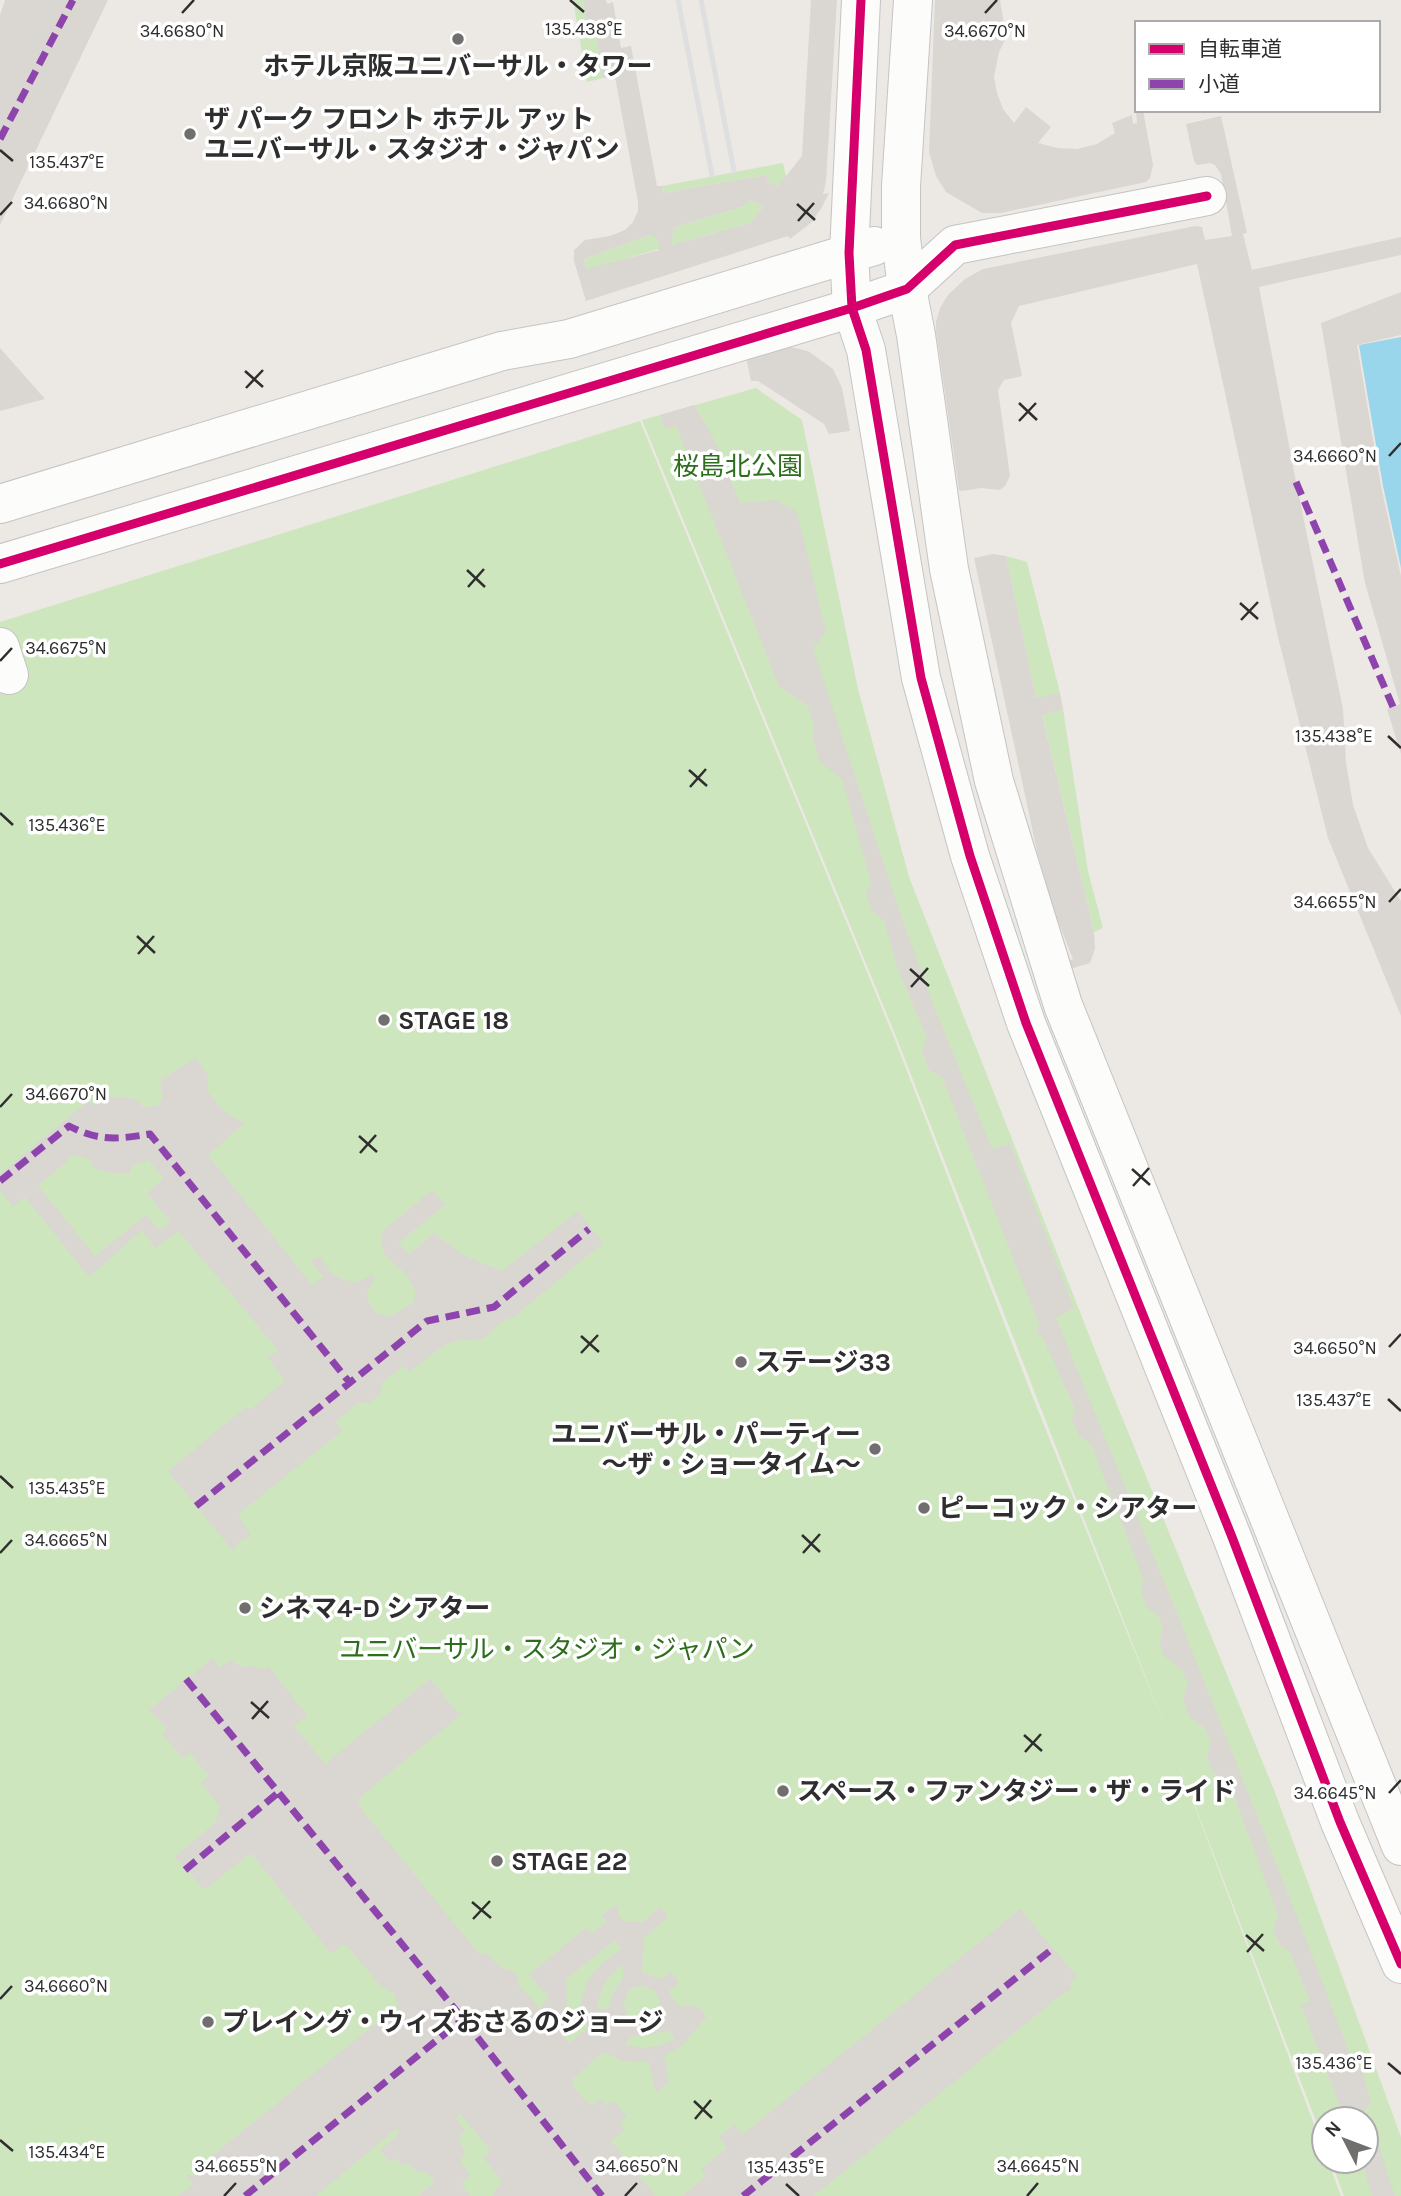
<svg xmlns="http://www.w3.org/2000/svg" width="1401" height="2196" font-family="Karla,'Noto Sans JP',sans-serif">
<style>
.green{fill:#cee6be}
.plaza{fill:#dad6d2;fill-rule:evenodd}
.water{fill:#99d6ec}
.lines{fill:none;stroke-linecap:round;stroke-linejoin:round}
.street-casing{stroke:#c5c4c5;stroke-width:40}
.secondary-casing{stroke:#c5c4c5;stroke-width:40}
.street{stroke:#fcfcfb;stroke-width:38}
.secondary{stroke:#fcfcfb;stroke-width:38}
.rail{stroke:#dfdfe1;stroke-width:5}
.quiet{stroke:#8e44ad;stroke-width:7;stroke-dasharray:14 7;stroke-linecap:butt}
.cycleway-casing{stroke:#fff;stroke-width:13}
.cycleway{stroke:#d6006c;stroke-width:9}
.ticks{fill:none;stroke:#2e2e2e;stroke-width:2.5}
.poi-dot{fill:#706f6e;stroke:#fff;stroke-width:2.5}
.labels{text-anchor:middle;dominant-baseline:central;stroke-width:7;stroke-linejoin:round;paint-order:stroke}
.poi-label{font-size:26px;font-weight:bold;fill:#2e2e2e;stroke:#fff;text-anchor:start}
.park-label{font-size:26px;fill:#2c6e1b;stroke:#fff}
.ticks-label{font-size:18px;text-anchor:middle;fill:#2e2e2e;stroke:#fff;stroke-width:7;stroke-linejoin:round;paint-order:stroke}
</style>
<rect width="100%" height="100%" fill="#ece8e4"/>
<path class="green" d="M 573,0 L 583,0 L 588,24 L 594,23 L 603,78 L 587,82 Z
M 783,163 L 786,177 L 778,186 L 767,181 L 767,175 L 663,193 L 662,186 Z
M 749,200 L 764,206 L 750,223 L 672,245 L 673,228 L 744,206 Z
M 650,235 L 656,236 L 659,243 L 659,249 L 586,270 L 584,259 Z
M 756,388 L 802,420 L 858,689 L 909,877 L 1104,1373 L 1276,1795 L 1401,2137 L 1401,2196 L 1344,2196 L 1331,2161 L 1366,2161 L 1366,2119 L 1324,2119 L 1324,2142 L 1171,1743 L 1324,2151 L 1324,2161 L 1328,2161 L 1341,2196 L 0,2196 L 0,622 L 640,421 L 895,1040 L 1028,1385 L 1167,1732 L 897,1039 L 642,420 Z
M 1006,556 L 1027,562 L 1060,693 L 1036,699 Z
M 1063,709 L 1088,871 L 1103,928 L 1094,932 L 1042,714 Z"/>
<path class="plaza" d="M 5,0 L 108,0 L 0,225 L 0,15 Z
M 583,0 L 606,0 L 607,4 L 613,2 L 621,48 L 631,46 L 657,186 L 662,186 L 663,193 L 767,175 L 767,181 L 778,186 L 802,156 L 811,0 L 837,0 L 826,182 L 823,194 L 829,193 L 822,207 L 812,222 L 790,239 L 788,236 L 586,301 L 574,261 L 574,250 L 585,240 L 610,236 L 625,230 L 633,222 L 638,211 L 638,202 L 615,77 L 603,78 L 594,24 L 588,25 ZM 749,200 L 764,206 L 750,223 L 672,245 L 673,228 L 744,206 ZM 650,235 L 656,237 L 659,243 L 659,250 L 586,269 L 584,259 Z
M 935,0 L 1000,0 L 1006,38 L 999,52 L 994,77 L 997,93 L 1003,109 L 1014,123 L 1026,107 L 1051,127 L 1038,143 L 1057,148 L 1077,149 L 1097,144 L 1115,133 L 1112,123 L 1132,115 L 1133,124 L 1137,123 L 1136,110 L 1143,110 L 1153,165 L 1150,178 L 1146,182 L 1001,213 L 982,213 L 946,192 L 936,176 L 929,152 Z
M 1221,116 L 1247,233 L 1243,234 L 1252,270 L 1401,237 L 1401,255 L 1259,287 L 1296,482 L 1343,709 L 1346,763 L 1353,805 L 1368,848 L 1401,901 L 1401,1016 L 1328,838 L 1278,637 L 1197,264 L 1019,306 L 1011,323 L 1022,376 L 1004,380 L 998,390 L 1010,476 L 1005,486 L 1000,490 L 981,488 L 962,491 L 959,490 L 936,331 L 936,322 L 940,308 L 948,295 L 965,279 L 983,269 L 1195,226 L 1202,227 L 1205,240 L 1232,236 L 1221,174 L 1215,165 L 1210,163 L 1197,165 L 1194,161 L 1186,124 Z
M 1401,292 L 1401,335 L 1357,345 L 1381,486 L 1401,576 L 1401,754 L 1387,709 L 1400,704 L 1365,583 L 1321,323 Z
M 790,347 L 808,351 L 833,369 L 842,388 L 850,431 L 829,434 L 824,424 L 758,381 L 751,381 L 746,357 L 773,349 Z
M 0,348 L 45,399 L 0,411 Z
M 694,405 L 712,435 L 740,503 L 776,500 L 797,512 L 826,632 L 813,648 L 898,907 L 937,1014 L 992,1149 L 1010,1143 L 1074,1308 L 1056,1318 L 1179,1618 L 1306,1939 L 1349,2052 L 1360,2065 L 1371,2102 L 1362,2114 L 1363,2119 L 1345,2119 L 1301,2005 L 1310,2001 L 1290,1952 L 1281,1946 L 1273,1931 L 1278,1915 L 1229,1782 L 1212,1772 L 1207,1755 L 1211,1742 L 1205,1728 L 1190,1718 L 1183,1699 L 1188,1684 L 1182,1670 L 1164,1656 L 1159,1642 L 1163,1630 L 1159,1617 L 1147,1607 L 1141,1591 L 1143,1578 L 1091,1444 L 1079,1436 L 1072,1419 L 1075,1409 L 1043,1338 L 1037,1332 L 1039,1324 L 942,1077 L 929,1070 L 922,1050 L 927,1038 L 898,969 L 884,920 L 872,911 L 866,894 L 871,882 L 842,779 L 820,762 L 813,739 L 814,725 L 808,706 L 779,686 L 676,426 L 665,428 L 660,415 Z
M 993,554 L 1006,556 L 1036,698 L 1060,693 L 1063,709 L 1042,715 L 1094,932 L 1095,949 L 1090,963 L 1063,971 L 1060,964 L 1073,959 L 1054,911 L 1037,851 L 974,558 Z
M 196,1058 L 208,1076 L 208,1092 L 219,1106 L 227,1114 L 245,1123 L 208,1155 L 312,1285 L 324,1277 L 311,1261 L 320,1256 L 332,1274 L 343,1280 L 357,1282 L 372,1275 L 375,1278 L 367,1291 L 369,1304 L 377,1313 L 391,1316 L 413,1303 L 416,1293 L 407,1275 L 385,1255 L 381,1241 L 383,1231 L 432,1190 L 445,1205 L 398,1243 L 410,1254 L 434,1233 L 463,1255 L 502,1271 L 578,1211 L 603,1243 L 514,1317 L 501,1322 L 484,1339 L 453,1341 L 442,1347 L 409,1372 L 403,1366 L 382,1383 L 381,1394 L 369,1403 L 358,1403 L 335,1422 L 342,1431 L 238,1514 L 251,1536 L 240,1541 L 233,1551 L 168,1471 L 245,1408 L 251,1409 L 285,1381 L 268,1358 L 278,1350 L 179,1231 L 155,1248 L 142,1230 L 89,1277 L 25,1197 L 13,1206 L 0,1190 L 0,1174 L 88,1101 L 93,1105 L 103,1101 L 107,1096 L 136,1099 L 143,1107 L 158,1106 L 163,1096 L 160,1080 ZM 75,1154 L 94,1162 L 91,1168 L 112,1173 L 130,1173 L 131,1166 L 149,1160 L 164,1179 L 147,1193 L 171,1222 L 159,1230 L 146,1215 L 95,1256 L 38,1186 Z
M 213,1658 L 220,1667 L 230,1660 L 241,1667 L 254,1666 L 262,1670 L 269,1667 L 307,1715 L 294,1726 L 325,1764 L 430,1679 L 457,1712 L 462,1714 L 359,1798 L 359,1806 L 474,1948 L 480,1954 L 488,1954 L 501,1968 L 511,1969 L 519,1978 L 517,1983 L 540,2009 L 549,1997 L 529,1975 L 586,1928 L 592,1934 L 607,1921 L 601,1916 L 610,1909 L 619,1906 L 618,1916 L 623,1921 L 643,1922 L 660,1907 L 668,1917 L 644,1938 L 642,1972 L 661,1979 L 671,1972 L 679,1982 L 670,1990 L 670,1995 L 678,2005 L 699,2007 L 707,2016 L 684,2044 L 665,2055 L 669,2082 L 656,2093 L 649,2062 L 623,2061 L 604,2052 L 573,2078 L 572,2084 L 587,2102 L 593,2104 L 600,2098 L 606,2106 L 614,2101 L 627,2116 L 620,2122 L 625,2129 L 611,2141 L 655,2196 L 494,2196 L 492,2193 L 500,2185 L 501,2179 L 484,2159 L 489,2152 L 489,2148 L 460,2114 L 456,2119 L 466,2131 L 460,2136 L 459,2141 L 466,2153 L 462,2158 L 462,2164 L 470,2175 L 463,2182 L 463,2187 L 470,2196 L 418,2196 L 434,2182 L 432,2177 L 425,2171 L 418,2173 L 408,2163 L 403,2166 L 397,2159 L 390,2162 L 380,2150 L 400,2133 L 396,2129 L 316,2196 L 177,2196 L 194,2185 L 186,2174 L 195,2176 L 204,2173 L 210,2165 L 212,2156 L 375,2024 L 388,2023 L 396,2014 L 398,2005 L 394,1993 L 380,1985 L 347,1946 L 342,1945 L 331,1954 L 251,1853 L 204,1890 L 175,1857 L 216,1822 L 220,1806 L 201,1783 L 209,1776 L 190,1753 L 183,1758 L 162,1734 L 167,1728 L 149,1710 ZM 615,1940 L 621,1949 L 602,1963 L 589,1979 L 581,2002 L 588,2028 L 569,2043 L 554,2025 L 562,2016 L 567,2005 L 566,1979 ZM 620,1966 L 623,1967 L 623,1978 L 611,1996 L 609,2008 L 600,2010 L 597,2007 L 601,1991 L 609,1977 ZM 644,1986 L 655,1991 L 658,1995 L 660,2007 L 655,2017 L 644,2023 L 637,2022 L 627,2015 L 624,2003 L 628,1991 L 633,1987 ZM 667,2030 L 674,2036 L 674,2040 L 658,2046 L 641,2048 L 626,2045 L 626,2042 L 634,2035 L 656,2034 Z
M 1020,1909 L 1077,1977 L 1069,1984 L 1072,1988 L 1057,1998 L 814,2196 L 682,2196 L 706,2176 L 701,2169 L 727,2148 L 719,2137 L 735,2124 L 742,2135 Z
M 1366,2130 L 1376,2137 L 1395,2196 L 1372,2196 L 1362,2161 L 1366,2161 Z"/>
<path class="water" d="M 1401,337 L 1401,568 L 1383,486 L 1359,345 Z"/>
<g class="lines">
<g class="street-casing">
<path id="street" d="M 0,647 L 9,675"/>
</g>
<g class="secondary-casing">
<path id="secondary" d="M 861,0 L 849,253 L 852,308 L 866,350 L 921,678 L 970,856 L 1026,1023 L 1232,1537 L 1340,1822 L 1401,1964
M 913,0 L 901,186 L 901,238 L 907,289 L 916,335 L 949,569 L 994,781 L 1063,1005 L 1401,1846
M 0,504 L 502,351 L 569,339 L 874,246
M 0,564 L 852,308 L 907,289 L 955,245 L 1207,196"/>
</g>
<use href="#street" class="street"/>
<use href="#secondary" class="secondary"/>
<path class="rail" d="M 678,0 L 712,175
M 701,0 L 734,171"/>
<path class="quiet" d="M 0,139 L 73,0
M 1296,482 L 1393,707
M 0,1181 L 69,1126 C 100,1142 118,1139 150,1134 L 350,1383
M 196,1506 L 427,1321 L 494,1307 L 589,1229
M 186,1679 L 463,2019 L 602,2196
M 185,1870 L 279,1792
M 245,2196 L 463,2019
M 743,2196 L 1051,1950"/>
<g class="cycleway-casing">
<path id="cycleway" d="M 861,0 L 849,253 L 852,308 L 866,350 L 921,678 L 970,856 L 1026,1023 L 1232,1537 L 1340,1822 L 1401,1964
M 0,564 L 852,308 L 907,289 L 955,245 L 1207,196"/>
</g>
<use href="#cycleway" class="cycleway"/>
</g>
<path class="ticks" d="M 570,0 L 584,12M 182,13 L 194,0M 985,13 L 997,0M 0,150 L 13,161M 797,204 L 815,220M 0,215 L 12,202M 798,221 L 814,203M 245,371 L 263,387M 246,388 L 263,370M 1019,403 L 1037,420M 1019,421 L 1036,403M 1389,456 L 1401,443M 467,570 L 485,587M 468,587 L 484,569M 1240,603 L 1258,619M 1241,620 L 1258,602M 0,661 L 12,648M 1388,736 L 1401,748M 689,770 L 707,786M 690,787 L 706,769M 0,813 L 13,825M 1389,902 L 1401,889M 137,936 L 155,953M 138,954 L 154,936M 910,969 L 929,986M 911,987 L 928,968M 0,1107 L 12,1094M 359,1136 L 377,1152M 360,1153 L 376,1135M 1132,1169 L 1150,1185M 1133,1186 L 1149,1168M 581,1336 L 599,1352M 1389,1347 L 1401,1334M 581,1353 L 598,1335M 1388,1399 L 1401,1411M 0,1476 L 13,1488M 802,1535 L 820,1552M 0,1553 L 12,1540M 803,1553 L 820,1534M 251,1702 L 269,1718M 252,1719 L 268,1701M 1024,1735 L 1042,1751M 1025,1752 L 1041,1734M 1389,1793 L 1401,1780M 472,1902 L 491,1918M 473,1919 L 490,1901M 1246,1935 L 1264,1951M 1247,1952 L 1263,1934M 0,1999 L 12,1986M 1388,2063 L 1401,2074M 694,2101 L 712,2118M 695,2119 L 711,2100M 0,2140 L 13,2151M 786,2184 L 799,2196M 224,2196 L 236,2183M 625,2196 L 637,2183M 1027,2196 L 1038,2183"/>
<g class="poi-dot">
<circle cx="458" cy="39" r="7"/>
<circle cx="190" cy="134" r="7"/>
<circle cx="384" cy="1020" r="7"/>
<circle cx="741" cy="1362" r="7"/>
<circle cx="875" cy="1449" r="7"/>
<circle cx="924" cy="1508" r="7"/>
<circle cx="245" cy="1608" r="7"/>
<circle cx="783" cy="1791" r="7"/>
<circle cx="497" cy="1861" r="7"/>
<circle cx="208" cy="2022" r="7"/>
</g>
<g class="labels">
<g class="poi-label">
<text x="458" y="66" text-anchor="middle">ホテル京阪ユニバーサル・タワー</text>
<text x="204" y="119">ザ パーク フロント ホテル アット<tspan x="204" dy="30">ユニバーサル・スタジオ・ジャパン</tspan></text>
<text x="398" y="1020">STAGE 18</text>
<text x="755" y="1362">ステージ33</text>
<text x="861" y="1434" text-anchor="end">ユニバーサル・パーティー<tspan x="861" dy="30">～ザ・ショータイム～</tspan></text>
<text x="938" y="1508">ピーコック・シアター</text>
<text x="259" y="1608">シネマ4-D シアター</text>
<text x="797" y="1791">スペース・ファンタジー・ザ・ライド</text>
<text x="511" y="1861">STAGE 22</text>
<text x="222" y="2022">プレイング・ウィズおさるのジョージ</text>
</g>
<g class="park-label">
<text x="738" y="466">桜島北公園</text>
<text x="547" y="1649">ユニバーサル・スタジオ・ジャパン</text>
</g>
</g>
<g class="ticks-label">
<text x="584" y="35">135.438°E</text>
<text x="182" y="37">34.6680°N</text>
<text x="985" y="37">34.6670°N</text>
<text x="67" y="168">135.437°E</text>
<text x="66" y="209">34.6680°N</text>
<text x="1335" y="462">34.6660°N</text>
<text x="66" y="654">34.6675°N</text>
<text x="1334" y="742">135.438°E</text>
<text x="67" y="831">135.436°E</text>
<text x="1335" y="908">34.6655°N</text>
<text x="66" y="1100">34.6670°N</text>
<text x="1335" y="1354">34.6650°N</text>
<text x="1334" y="1406">135.437°E</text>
<text x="67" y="1494">135.435°E</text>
<text x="66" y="1546">34.6665°N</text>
<text x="1335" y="1799">34.6645°N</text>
<text x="66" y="1992">34.6660°N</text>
<text x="1334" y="2069">135.436°E</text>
<text x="67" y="2158">135.434°E</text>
<text x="236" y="2172">34.6655°N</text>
<text x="637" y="2172">34.6650°N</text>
<text x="1038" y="2172">34.6645°N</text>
<text x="786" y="2173">135.435°E</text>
</g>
<rect x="1135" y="21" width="245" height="91" fill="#ffffff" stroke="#ababab" stroke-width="2"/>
<rect x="1149" y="44" width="35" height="10" fill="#d6006c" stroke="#ababab" stroke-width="2"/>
<text x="1198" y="56" font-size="21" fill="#2e2e2e">自転車道</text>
<rect x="1149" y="79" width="35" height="10" fill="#8e44ad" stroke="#ababab" stroke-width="2"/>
<text x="1198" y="91" font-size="21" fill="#2e2e2e">小道</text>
<g transform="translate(1345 2140) rotate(312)"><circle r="33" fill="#ffffff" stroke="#ababab" stroke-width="2"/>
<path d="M0-5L12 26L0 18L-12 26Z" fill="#706f6e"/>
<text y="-10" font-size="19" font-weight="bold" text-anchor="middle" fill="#2e2e2e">N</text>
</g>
</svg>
